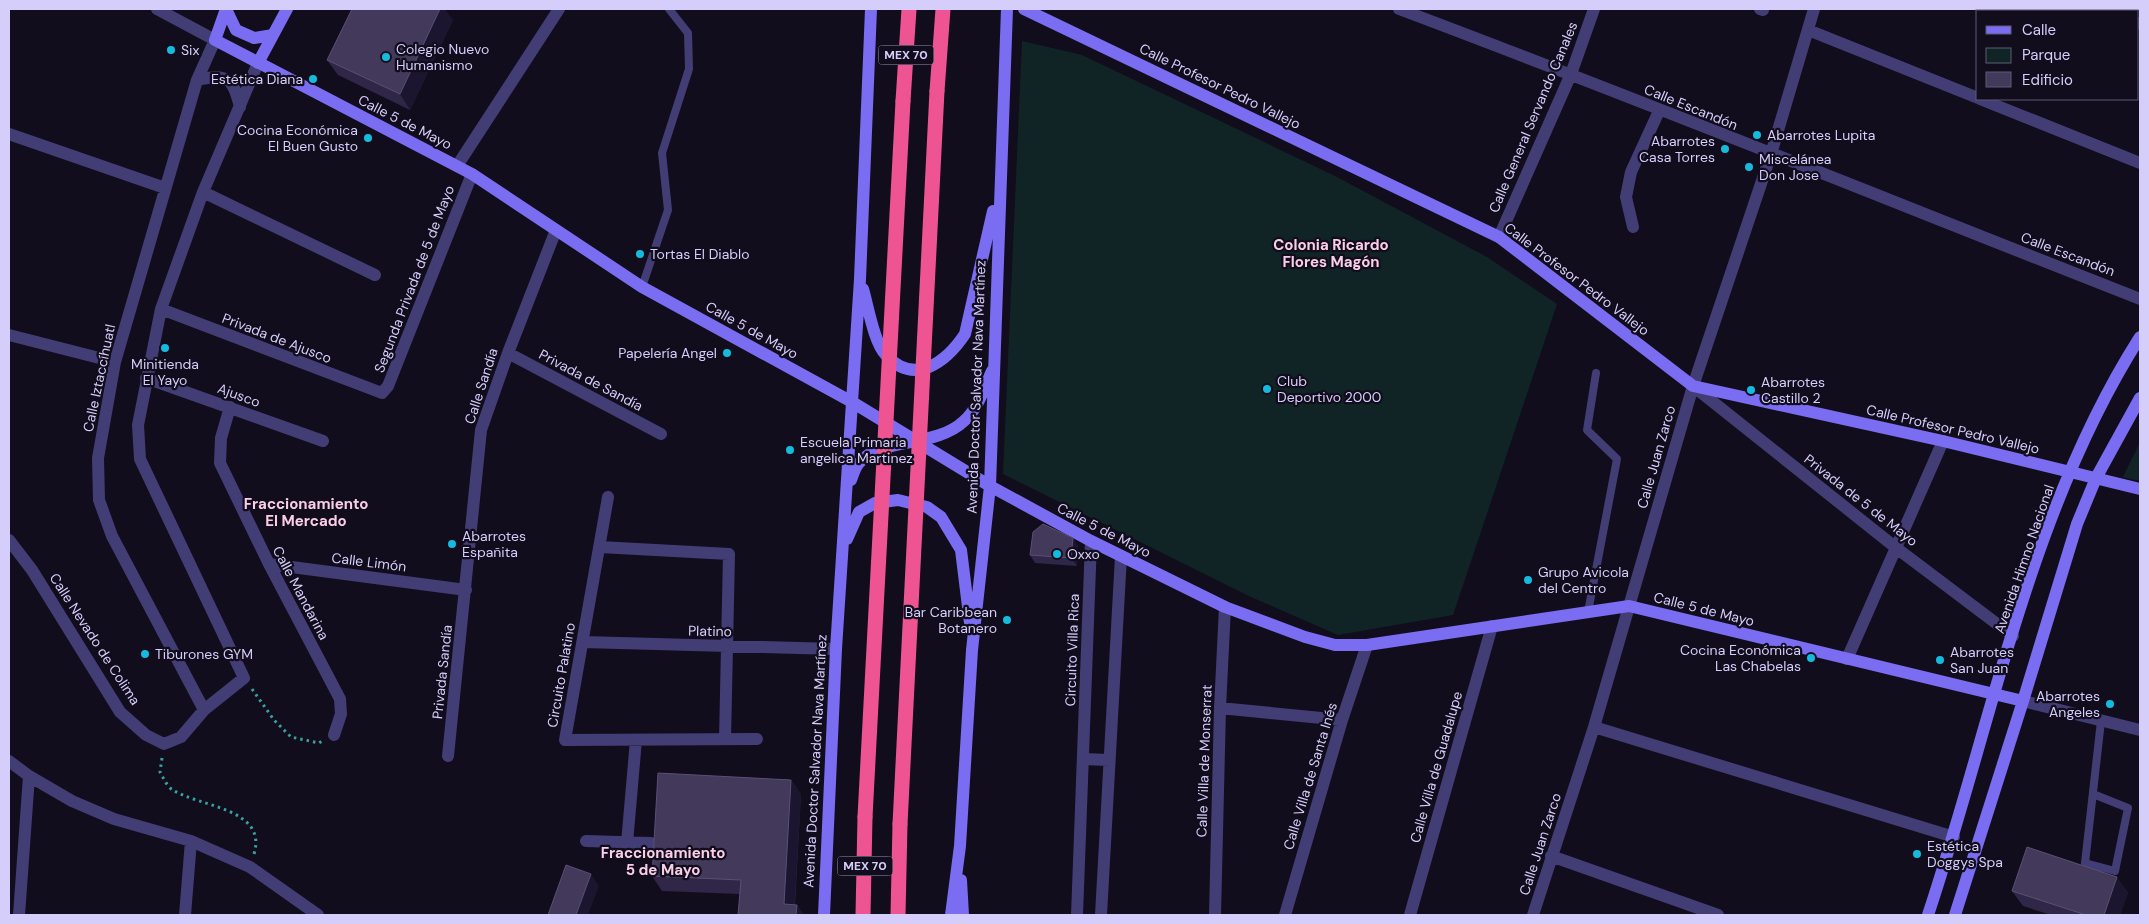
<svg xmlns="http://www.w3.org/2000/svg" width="2149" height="924" font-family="'DM Sans',sans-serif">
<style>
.green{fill:#112425}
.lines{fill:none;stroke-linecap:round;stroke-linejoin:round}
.path{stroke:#38a1a2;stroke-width:3;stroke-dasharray:2.5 4;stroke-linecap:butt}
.lane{stroke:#433d76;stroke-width:8}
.street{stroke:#433d76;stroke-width:12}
.secondary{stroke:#7a6df1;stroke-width:12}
.highway{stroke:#ee5392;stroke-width:15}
.highway-bridge{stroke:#ee5392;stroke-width:15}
.wall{fill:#302748}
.shaded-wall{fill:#1c152f}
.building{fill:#42395b;stroke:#595074}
.poi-dot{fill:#16badd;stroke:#110d1c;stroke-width:2}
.labels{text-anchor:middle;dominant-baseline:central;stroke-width:4.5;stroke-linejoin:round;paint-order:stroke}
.shield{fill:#110d1c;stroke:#9a93b7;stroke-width:1}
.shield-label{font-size:12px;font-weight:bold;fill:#d5cdfa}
.poi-label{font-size:14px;fill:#d5cdfa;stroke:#110d1c;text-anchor:start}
.street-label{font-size:14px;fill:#d5cdfa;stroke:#110d1c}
.neighbourhood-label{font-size:15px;font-weight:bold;fill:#facee7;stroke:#110d1c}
</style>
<rect width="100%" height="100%" fill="#110d1c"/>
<path class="green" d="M 1022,41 L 1082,55 L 1335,176 L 1487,257 L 1557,304 L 1453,615 L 1338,635 L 1251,597 L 1003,474 Z
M 2140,442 L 2140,481 L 2123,477 Z"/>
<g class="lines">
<path class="path" d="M 252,689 L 274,720 L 291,737 L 319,743 L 322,741
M 162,758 L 160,772 C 163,777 167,787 173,790 C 199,807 268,808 254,854"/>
<path class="lane" d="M 642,287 L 668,210 L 662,153 L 689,69 L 688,33 L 669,9
M 1588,612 L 1617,459 L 1587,430 L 1596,373
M 2093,794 L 2128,808 L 2115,871 L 2085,863 L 2101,721"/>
<path class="street" d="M 157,9 L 215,40 L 197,80 L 115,362 L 98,458 L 99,500 L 112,536 L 204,710
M 1399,9 C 1647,102 1893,202 2140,299
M 1760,9 L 1763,10
M 2099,9 L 2106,11
M 2138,23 L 2140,24
M 1808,30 L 1978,98
M 197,80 C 228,73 233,78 240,107
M 1980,99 L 2140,163
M 9,134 L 165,188
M 457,166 L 559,9
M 203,192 L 375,275
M 1633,227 L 1626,197 L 1631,172 L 1659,111
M 1499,237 L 1571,74 L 1594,9
M 161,309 L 382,393 L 388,386 L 472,174
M 9,335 L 115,362
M 508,353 L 661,434
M 146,378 L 323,441
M 1693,386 L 1895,547 L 2013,636
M 230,407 L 221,438 L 220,463 L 269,564 L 340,699 L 341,714 L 334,735
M 608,497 L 565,740 L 757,739
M 9,540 L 32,570 L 120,712 L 146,735 L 164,744 L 181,737 L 204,710 L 244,678 L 140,459 L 138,425 L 161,309 L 203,192 L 258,63
M 600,547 L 729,554 L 725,739
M 269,564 L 466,590
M 583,642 L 836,649
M 1847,659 L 1943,441
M 2023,701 L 2140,730
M 1220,708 L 1342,720
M 1594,727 L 1954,837
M 448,756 L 481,430 L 508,353 L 556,230
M 1083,759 L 1109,760
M 9,761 L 29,776 L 72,801 L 114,819 L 191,841 L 250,867 L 318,915
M 586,841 L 651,843
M 627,843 L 636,740
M 1551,856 L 1718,915
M 19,915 L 29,776
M 185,915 L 191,841
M 1077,915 L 1091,541
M 1101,915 L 1121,556
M 1215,915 L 1220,708 L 1225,607
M 1285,915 L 1342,720 L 1367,645
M 1410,915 L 1492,626
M 1533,915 L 1594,727 L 1693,386 L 1771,154 L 1814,9"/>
<path class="secondary" d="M 226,9 L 215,40 L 472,174 L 642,287 L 852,402 L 990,486 L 1091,541 L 1225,607 L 1305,637 L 1335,645 L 1367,645 L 1629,606 L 2023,701
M 226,9 L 236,30 L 254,38 L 273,35
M 1024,9 L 1499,237 L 1693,386 L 1943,441 L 2140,489
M 258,63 L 287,9
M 863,289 C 868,306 874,343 886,355 C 915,387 947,361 965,334 L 993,211
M 851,480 C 853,475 855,467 859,463 C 880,437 936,448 964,421 C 978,409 984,388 992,371
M 847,539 L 859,512 L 875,503 L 898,500 L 927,507 L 941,517 L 961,550 L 970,623
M 961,880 L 963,915
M 824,915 L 836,649 L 860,279 L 871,9
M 951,915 L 960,846 L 972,650 L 990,486 L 1007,9
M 1928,915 C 1992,723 2030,509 2140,337
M 1955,915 L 2023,701 L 2077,524 L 2096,478 L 2140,398"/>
<path class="highway" d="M 937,91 L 943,9
M 903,101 L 909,9
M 863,915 L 865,817
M 898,915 L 900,824"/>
<path class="highway-bridge" d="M 865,817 L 903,101
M 900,824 L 937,91"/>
</g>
<path class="wall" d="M 453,20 L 410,110 L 338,75 L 327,60 Z
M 1078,546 L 1077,566 L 1035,563 L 1030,555 Z
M 791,780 L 801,794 L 795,905 L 797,905 L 804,915 L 740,894 L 662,891 L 652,876 Z
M 2012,891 L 2128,892 L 2120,915 L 2051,915 L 2023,906 Z"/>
<path class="shaded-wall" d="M 440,9 L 445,9 L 453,20 L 410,110 L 400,94 Z
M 1073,538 L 1078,546 L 1077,566 L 1071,558 Z
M 791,780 L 801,794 L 794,915 L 784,904 Z
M 591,874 L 599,886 L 588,915 L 576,915 Z
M 2117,877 L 2128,892 L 2120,915 L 2104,915 Z
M 797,905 L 804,915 L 796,915 Z"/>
<path class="building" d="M 352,9 L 440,9 L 400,94 L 327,60 Z
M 1043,524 L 1073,538 L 1071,558 L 1030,555 L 1033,532 Z
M 658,773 L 791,780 L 784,904 L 797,905 L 796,915 L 738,915 L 741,880 L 652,876 Z
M 2027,847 L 2117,877 L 2104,915 L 2086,915 L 2012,891 Z
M 566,865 L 591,874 L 576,915 L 548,915 Z"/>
<g class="poi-dot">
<circle cx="171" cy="50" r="5"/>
<circle cx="386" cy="57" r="5"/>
<circle cx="313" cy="79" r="5"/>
<circle cx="1757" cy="135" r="5"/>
<circle cx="368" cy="138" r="5"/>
<circle cx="1725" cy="149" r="5"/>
<circle cx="1749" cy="167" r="5"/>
<circle cx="640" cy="254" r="5"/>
<circle cx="165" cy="348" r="5"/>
<circle cx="727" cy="353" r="5"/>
<circle cx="1267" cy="389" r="5"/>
<circle cx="1751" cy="390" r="5"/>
<circle cx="790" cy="450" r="5"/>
<circle cx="452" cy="544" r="5"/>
<circle cx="1057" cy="554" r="5"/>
<circle cx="1528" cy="580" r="5"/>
<circle cx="1007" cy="620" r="5"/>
<circle cx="145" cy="654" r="5"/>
<circle cx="1811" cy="658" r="5"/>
<circle cx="1940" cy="660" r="5"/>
<circle cx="2110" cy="704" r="5"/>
<circle cx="1917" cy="854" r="5"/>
</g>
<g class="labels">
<g class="shield">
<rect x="878.5" y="45.5" width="55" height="19" rx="4"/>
<rect x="837.5" y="856.5" width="55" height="19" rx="4"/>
</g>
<g class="shield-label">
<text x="906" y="55">MEX 70</text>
<text x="865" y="866">MEX 70</text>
</g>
<g class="poi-label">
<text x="396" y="49">Colegio Nuevo<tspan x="396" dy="16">Humanismo</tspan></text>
<text x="181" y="50">Six</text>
<text x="303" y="79" text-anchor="end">Estética Diana</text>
<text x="358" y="130" text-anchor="end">Cocina Económica<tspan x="358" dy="16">El Buen Gusto</tspan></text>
<text x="1767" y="135">Abarrotes Lupita</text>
<text x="1715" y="141" text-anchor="end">Abarrotes<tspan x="1715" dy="16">Casa Torres</tspan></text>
<text x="1759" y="159">Miscelánea<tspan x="1759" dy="16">Don Jose</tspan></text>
<text x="650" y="254">Tortas El Diablo</text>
<text x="717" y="353" text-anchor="end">Papelería Angel</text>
<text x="165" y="364" text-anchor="middle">Minitienda<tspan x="165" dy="16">El Yayo</tspan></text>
<text x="1277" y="381">Club<tspan x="1277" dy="16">Deportivo 2000</tspan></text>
<text x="1761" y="382">Abarrotes<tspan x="1761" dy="16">Castillo 2</tspan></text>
<text x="800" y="442">Escuela Primaria<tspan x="800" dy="16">angelica Martinez</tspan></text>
<text x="462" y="536">Abarrotes<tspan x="462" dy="16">Españita</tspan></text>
<text x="1067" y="554">Oxxo</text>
<text x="1538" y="572">Grupo Avicola<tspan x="1538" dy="16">del Centro</tspan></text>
<text x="997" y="612" text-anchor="end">Bar Caribbean<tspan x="997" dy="16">Botanero</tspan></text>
<text x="1801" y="650" text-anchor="end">Cocina Económica<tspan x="1801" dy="16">Las Chabelas</tspan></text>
<text x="1950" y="652">Abarrotes<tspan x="1950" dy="16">San Juan</tspan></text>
<text x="155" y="654">Tiburones GYM</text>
<text x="2100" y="696" text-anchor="end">Abarrotes<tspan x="2100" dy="16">Angeles</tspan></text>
<text x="1927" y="846">Estética<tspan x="1927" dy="16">Doggys Spa</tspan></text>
</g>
<g class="street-label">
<text transform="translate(1220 86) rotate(26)">Calle Profesor Pedro Vallejo</text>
<text transform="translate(1691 107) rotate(22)">Calle Escandón</text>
<text transform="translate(1533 117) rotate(-67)">Calle General Servando Canales</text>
<text transform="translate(405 122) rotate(27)">Calle 5 de Mayo</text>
<text transform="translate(2068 254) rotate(21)">Calle Escandón</text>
<text transform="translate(414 279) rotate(-69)">Segunda Privada de 5 de Mayo</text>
<text transform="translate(1577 279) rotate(37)">Calle Profesor Pedro Vallejo</text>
<text transform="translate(752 330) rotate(29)">Calle 5 de Mayo</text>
<text transform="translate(277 338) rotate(21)">Privada de Ajusco</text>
<text transform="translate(99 378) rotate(-78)">Calle Iztaccíhuatl</text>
<text transform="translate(591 380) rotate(28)">Privada de Sandía</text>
<text transform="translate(481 386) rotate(-72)">Calle Sandía</text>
<text transform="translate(976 387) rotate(-88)">Avenida Doctor Salvador Nava Martínez</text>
<text transform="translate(239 395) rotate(20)">Ajusco</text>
<text transform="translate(1953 429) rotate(13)">Calle Profesor Pedro Vallejo</text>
<text transform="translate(1656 457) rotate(-74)">Calle Juan Zarco</text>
<text transform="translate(1861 500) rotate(38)">Privada de 5 de Mayo</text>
<text transform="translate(1104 530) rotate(27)">Calle 5 de Mayo</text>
<text transform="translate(2024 559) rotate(-71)">Avenida Himno Nacional</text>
<text transform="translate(369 562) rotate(7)">Calle Limón</text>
<text transform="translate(301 593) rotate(62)">Calle Mandarina</text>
<text transform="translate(1704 609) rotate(14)">Calle 5 de Mayo</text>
<text transform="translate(710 631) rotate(1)">Platino</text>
<text transform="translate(95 639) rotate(57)">Calle Nevado de Colima</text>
<text transform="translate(1072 650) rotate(-88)">Circuito Villa Rica</text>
<text transform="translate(442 672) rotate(-84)">Privada Sandía</text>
<text transform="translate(561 675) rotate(-80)">Circuito Palatino</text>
<text transform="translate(815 761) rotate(-87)">Avenida Doctor Salvador Nava Martínez</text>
<text transform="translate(1204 761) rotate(-88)">Calle Villa de Monserrat</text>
<text transform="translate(1436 767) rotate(-74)">Calle Villa de Guadalupe</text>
<text transform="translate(1310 776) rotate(-73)">Calle Villa de Santa Inés</text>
<text transform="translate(1540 844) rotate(-72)">Calle Juan Zarco</text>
</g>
<g class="neighbourhood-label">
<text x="1331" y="245">Colonia Ricardo<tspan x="1331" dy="17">Flores Magón</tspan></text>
<text x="306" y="504">Fraccionamiento<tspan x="306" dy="17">El Mercado</tspan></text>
<text x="663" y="853">Fraccionamiento<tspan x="663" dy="17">5 de Mayo</tspan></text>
</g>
</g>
<rect width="2149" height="924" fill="none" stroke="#d5cdfa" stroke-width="20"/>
<rect x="1976" y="10" width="162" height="90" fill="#110d1c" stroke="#5f5a75"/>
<rect x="1986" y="26" width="25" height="8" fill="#7a6df1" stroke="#5f5a75"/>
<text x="2022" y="35" font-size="15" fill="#d5cdfa">Calle</text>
<rect x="1986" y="48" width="25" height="15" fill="#112425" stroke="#5f5a75"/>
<text x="2022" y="60" font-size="15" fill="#d5cdfa">Parque</text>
<rect x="1986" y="72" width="25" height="15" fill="#42395b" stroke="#5f5a75"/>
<text x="2022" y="85" font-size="15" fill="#d5cdfa">Edificio</text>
</svg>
